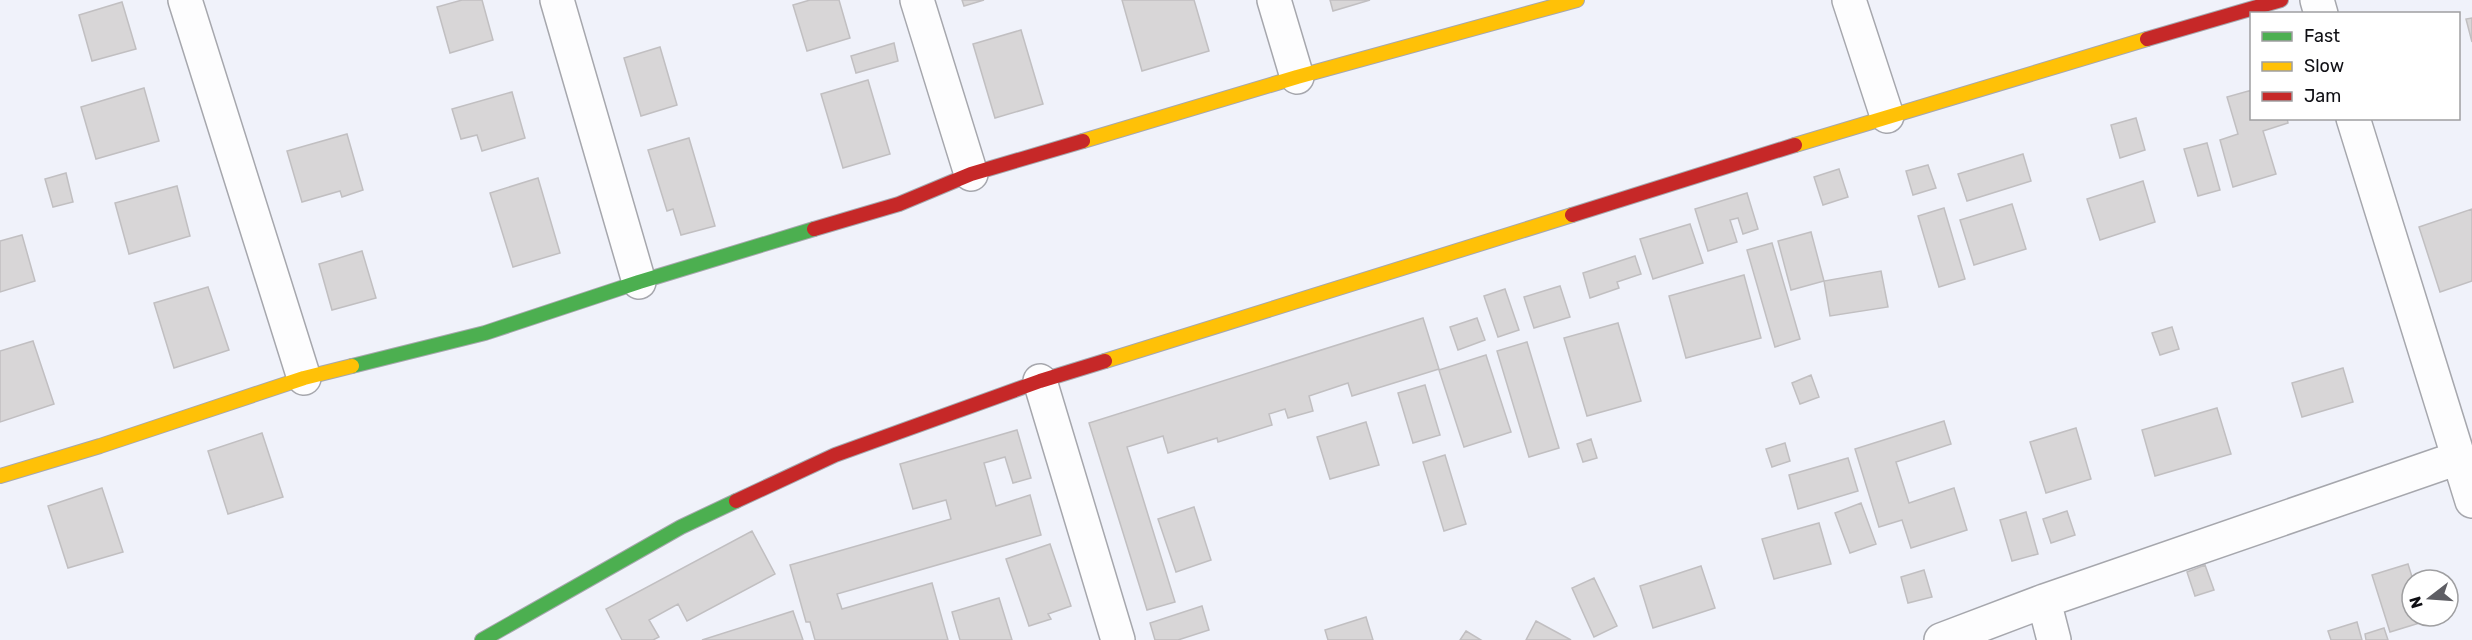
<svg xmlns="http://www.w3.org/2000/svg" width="2472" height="640" font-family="Rubik,sans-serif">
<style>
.building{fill:#d8d6d7;stroke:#c1bfc1;stroke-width:1.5}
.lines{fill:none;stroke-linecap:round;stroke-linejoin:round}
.street-casing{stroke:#a6a7ad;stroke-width:36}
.fast-casing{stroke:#a6a7ad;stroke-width:16}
.slow-casing{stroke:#a6a7ad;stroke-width:16}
.jam-casing{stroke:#a6a7ad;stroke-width:16}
.street{stroke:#fdfdfe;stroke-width:33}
.fast{stroke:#4caf50;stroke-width:14}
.slow{stroke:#ffc107;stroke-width:14}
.jam{stroke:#c62828;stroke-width:14}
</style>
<rect width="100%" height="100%" fill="#f0f2fa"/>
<path class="building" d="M 462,0 L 482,0 L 493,40 L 450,53 L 437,7 Z
M 810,0 L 839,0 L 850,38 L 807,51 L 793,5 Z
M 962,0 L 984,0 L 964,6 Z
M 1122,0 L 1194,0 L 1209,51 L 1142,71 Z
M 1330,0 L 1370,0 L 1333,11 Z
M 122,2 L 136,49 L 92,61 L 79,15 Z
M 2472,18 L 2472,42 L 2466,19 Z
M 1021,30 L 1043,104 L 995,118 L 973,44 Z
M 894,43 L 898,61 L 856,73 L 851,56 Z
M 660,47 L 677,105 L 641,116 L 624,58 Z
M 868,80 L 890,154 L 843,168 L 821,94 Z
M 144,88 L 159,141 L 96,159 L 81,107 Z
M 2252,90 L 2252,118 L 2287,118 L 2288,123 L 2263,131 L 2276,174 L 2233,187 L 2220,140 L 2238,134 L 2227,97 Z
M 512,92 L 525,138 L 482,151 L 477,135 L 461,139 L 452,109 Z
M 2136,118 L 2145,150 L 2120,158 L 2111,125 Z
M 347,134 L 363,190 L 342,197 L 340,191 L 302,202 L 287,151 Z
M 689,138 L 715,226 L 681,235 L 673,209 L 667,211 L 648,150 Z
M 2207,143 L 2220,190 L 2198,196 L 2184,149 Z
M 2023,154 L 2031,181 L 1967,201 L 1958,174 Z
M 1928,165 L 1936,188 L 1913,195 L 1906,171 Z
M 1839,169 L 1848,197 L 1823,205 L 1814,177 Z
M 66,173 L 73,202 L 53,207 L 45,179 Z
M 538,178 L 560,253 L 513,267 L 490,193 Z
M 2143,181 L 2155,222 L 2100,240 L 2087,199 Z
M 177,186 L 190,236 L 129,254 L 115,203 Z
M 1747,193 L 1758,229 L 1743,234 L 1738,218 L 1730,220 L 1737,242 L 1708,251 L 1695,209 Z
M 2012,204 L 2026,249 L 1974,265 L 1960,220 Z
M 1944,208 L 1965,279 L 1939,287 L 1918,216 Z
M 2472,209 L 2472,281 L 2440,292 L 2419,227 Z
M 1690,224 L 1703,263 L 1653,279 L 1640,239 Z
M 1811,232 L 1824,281 L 1791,290 L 1778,241 Z
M 22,235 L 35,281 L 0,292 L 0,241 Z
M 1772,243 L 1800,339 L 1775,347 L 1747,250 Z
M 362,251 L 376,298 L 332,310 L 319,264 Z
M 1635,256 L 1641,274 L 1617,282 L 1619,288 L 1590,298 L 1583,273 Z
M 1881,271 L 1888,307 L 1830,316 L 1824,281 Z
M 1744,275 L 1761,338 L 1686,358 L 1669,296 Z
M 1560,286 L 1570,317 L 1534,328 L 1524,297 Z
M 208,287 L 229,350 L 174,368 L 154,303 Z
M 1505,289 L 1519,330 L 1498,337 L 1484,296 Z
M 1423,318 L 1439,369 L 1352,396 L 1348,383 L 1309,396 L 1313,411 L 1288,418 L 1285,409 L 1269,414 L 1272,425 L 1218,442 L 1217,438 L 1168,453 L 1163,436 L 1127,447 L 1175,602 L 1147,610 L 1089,423 Z
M 1477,318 L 1485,340 L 1458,350 L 1450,327 Z
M 1618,323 L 1641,401 L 1587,416 L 1564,338 Z
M 2172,327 L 2179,349 L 2160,355 L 2152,333 Z
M 33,341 L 54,404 L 0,422 L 0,351 Z
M 1527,342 L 1559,448 L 1529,457 L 1497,351 Z
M 1486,355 L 1511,432 L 1464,447 L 1439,370 Z
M 2343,368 L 2353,402 L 2302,417 L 2292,383 Z
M 1811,375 L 1819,397 L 1800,404 L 1792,383 Z
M 1425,385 L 1440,435 L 1413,443 L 1398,393 Z
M 2217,408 L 2231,454 L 2155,476 L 2142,430 Z
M 1944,421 L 1951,444 L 1896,462 L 1909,503 L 1954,488 L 1967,530 L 1911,548 L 1902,520 L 1879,527 L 1855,449 Z
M 1366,422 L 1379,465 L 1330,479 L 1317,437 Z
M 2076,428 L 2091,479 L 2046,493 L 2030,442 Z
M 1017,430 L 1031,478 L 1013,483 L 1005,457 L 984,463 L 996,506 L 1030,495 L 1041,535 L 837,594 L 842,609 L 932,583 L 948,640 L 815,640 L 810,622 L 806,622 L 790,565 L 951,519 L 946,500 L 913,509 L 900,464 Z
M 262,433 L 283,497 L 228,514 L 208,451 Z
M 1591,439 L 1597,458 L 1583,462 L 1577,444 Z
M 1785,443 L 1790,461 L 1772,467 L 1766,449 Z
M 1445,455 L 1466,524 L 1444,531 L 1423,462 Z
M 1848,458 L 1858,491 L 1798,509 L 1789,475 Z
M 102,488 L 123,552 L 68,568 L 48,506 Z
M 1861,503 L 1876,544 L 1850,553 L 1835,513 Z
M 1194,507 L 1211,560 L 1176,572 L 1158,519 Z
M 2067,511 L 2075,535 L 2051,543 L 2043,519 Z
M 2026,512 L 2038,554 L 2012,561 L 2000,520 Z
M 1819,523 L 1831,564 L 1774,579 L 1762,539 Z
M 752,531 L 775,574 L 687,621 L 678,604 L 649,620 L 659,637 L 653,640 L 622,640 L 606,609 Z
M 1050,544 L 1071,606 L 1048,614 L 1051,619 L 1029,626 L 1006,559 Z
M 2408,564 L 2413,580 L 2412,616 L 2424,616 L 2426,621 L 2390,632 L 2372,575 Z
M 2205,565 L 2214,590 L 2195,596 L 2187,572 Z
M 1701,566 L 1715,608 L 1653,628 L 1640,586 Z
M 1924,570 L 1932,597 L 1908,603 L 1901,577 Z
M 1594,578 L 1617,626 L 1594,637 L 1572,588 Z
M 999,598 L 1012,640 L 960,640 L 952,612 Z
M 1202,606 L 1209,630 L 1178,640 L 1155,640 L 1150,623 Z
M 793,611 L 803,640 L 702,640 Z
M 1366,617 L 1373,640 L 1328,640 L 1325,630 Z
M 1536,621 L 1571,640 L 1526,640 Z
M 2357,622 L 2362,640 L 2331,640 L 2328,631 Z
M 2384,628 L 2388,640 L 2366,640 L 2365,634 Z
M 1466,631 L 1481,640 L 1460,640 Z"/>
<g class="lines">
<g class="street-casing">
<path id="street" d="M 185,0 L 304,378
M 557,0 L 639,282
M 917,0 L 971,174
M 1274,0 L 1297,77
M 1849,0 L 1887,116
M 2317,0 L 2321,14
M 2353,118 L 2472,501
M 1040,381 L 1118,640
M 2044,601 L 2054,640
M 1941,640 L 2044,601 L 2458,458"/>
</g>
<g class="fast-casing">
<path id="fast" d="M 352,366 L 485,333 L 639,282 L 814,229
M 482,640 L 681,527 L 736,501"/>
</g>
<g class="slow-casing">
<path id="slow" d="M 1083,141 L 1297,77 L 1577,0
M 1795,145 L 2147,39
M 1105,361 L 1572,215
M 0,476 L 100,446 L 304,378 L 352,366"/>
</g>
<g class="jam-casing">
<path id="jam" d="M 2147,39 L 2281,0
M 1572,215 L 1795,145
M 814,229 L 899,204 L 971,174 L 1083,141
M 736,501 L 835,455 L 1040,381 L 1105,361"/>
</g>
<use href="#street" class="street"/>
<use href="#fast" class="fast"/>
<use href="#slow" class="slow"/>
<use href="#jam" class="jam"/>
</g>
<rect x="2250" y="12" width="210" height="108" fill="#ffffff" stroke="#9f9fa1" stroke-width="1.5"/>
<rect x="2262" y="32" width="30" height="9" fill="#4caf50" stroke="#9f9fa1" stroke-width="1.5"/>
<text x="2304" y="42" font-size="18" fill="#0f0f14">Fast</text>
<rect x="2262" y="62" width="30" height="9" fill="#ffc107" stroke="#9f9fa1" stroke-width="1.5"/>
<text x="2304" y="72" font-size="18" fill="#0f0f14">Slow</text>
<rect x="2262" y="92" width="30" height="9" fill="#c62828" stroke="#9f9fa1" stroke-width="1.5"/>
<text x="2304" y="102" font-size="18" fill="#0f0f14">Jam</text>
<g transform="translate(2430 598) rotate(253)"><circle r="28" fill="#ffffff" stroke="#9f9fa1" stroke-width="1.5"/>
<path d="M0-4.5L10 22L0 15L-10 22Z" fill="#5e5e64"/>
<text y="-9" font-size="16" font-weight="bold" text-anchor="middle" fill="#0f0f14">N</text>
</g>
</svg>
